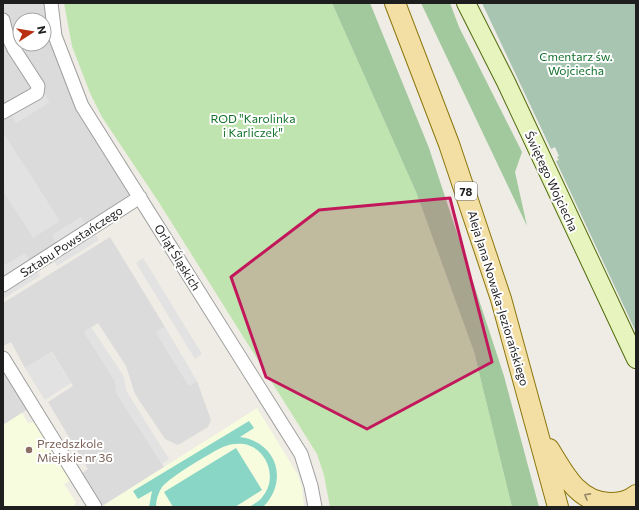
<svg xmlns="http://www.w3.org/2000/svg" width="639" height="510" font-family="Commissioner,sans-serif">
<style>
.residential{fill:#dcdbdb;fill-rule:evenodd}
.education{fill:#f7fcdf}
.grass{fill:#c0e4af}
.forest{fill:#a2c99d}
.cemetery{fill:#a8c5b1}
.pitch{fill:#89d6c6}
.parking{fill:#e2e2e2}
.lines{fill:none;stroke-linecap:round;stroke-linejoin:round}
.street-casing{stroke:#9f9f9f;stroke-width:15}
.secondary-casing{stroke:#516b0e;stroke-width:20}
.primary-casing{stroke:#8a760d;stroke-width:22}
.street{stroke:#fff;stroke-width:13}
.secondary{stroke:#e7f4bd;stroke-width:18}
.primary{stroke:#f3dfa4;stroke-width:20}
.oneway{stroke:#938868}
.marked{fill:#c2185b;fill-opacity:0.2;stroke:#c2185b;stroke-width:3;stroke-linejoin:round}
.education-dot{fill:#8d6e63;stroke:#fff;stroke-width:1.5}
.labels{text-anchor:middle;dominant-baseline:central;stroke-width:4;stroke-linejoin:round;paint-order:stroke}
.shield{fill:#fff;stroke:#626262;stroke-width:1}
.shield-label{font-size:11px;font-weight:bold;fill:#1e1e1e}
.park-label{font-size:12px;fill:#15722d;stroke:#fff}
.street-label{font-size:12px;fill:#1e1e1e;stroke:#fff}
.education-label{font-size:12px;fill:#785e54;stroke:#fff;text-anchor:start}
</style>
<rect width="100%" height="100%" fill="#eeece4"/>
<path class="residential" d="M 3,3 L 49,3 L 80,107 L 137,196 L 3,281 ZM 20,20 L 44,20 L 44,44 L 20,44 Z
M 110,237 L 165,327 L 156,332 L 189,386 L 197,381 L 211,420 L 208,427 L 178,445 L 165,439 L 135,394 L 126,366 L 98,323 L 84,332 L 115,381 L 117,394 L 164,467 L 104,505 L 101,504 L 81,474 L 88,469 L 48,402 L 73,386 L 52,352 L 25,368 L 11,342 L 3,346 L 3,303 Z
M 3,369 L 28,409 L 3,425 Z"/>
<path class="education" d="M 257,408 L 298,475 L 302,488 L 304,507 L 105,507 L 104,505 Z
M 22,413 L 28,423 L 35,422 L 72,475 L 71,480 L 64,484 L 76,502 L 74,507 L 3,507 L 3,425 Z"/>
<path class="grass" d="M 64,3 L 332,3 L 416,192 L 474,352 L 512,507 L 330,507 L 324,475 L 317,454 L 158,201 L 102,117 L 90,93 L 72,46 Z"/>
<path class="forest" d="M 332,3 L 370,3 L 429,148 L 504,376 L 539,507 L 512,507 L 474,352 L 416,192 Z
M 421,3 L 450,3 L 459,27 L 522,152 L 515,172 L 527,226 Z"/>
<path class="cemetery" d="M 482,3 L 636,3 L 636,332 L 556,161 L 559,160 L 557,157 L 559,156 L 555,147 L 551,149 Z"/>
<path class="pitch" d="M 249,421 L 254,428 L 240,437 C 277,442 289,481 263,507 L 249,507 C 254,504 260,501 263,496 C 278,478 267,448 244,444 C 237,443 229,444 223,447 C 210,453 170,477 162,487 C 158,493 156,500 156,507 L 149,507 L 152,491 L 138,499 L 133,491 Z
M 236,448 L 262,490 L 235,507 L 173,507 L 164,492 Z"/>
<path class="parking" d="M 44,93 L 50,102 L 16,123 L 11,115 Z
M 3,132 L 60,221 L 33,238 L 3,191 L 5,186 L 3,183 Z
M 81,217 L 86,225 L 56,243 L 52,235 Z
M 94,232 L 99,240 L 57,266 L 52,258 Z
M 25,253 L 29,260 L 3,277 L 3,266 Z
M 143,258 L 202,354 L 195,359 L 136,263 Z
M 35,269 L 40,276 L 3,299 L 3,289 Z
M 91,327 L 123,375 L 127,392 L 169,459 L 162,464 L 117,394 L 115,381 L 84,332 Z
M 165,327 L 197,381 L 189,386 L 156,332 Z
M 51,352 L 71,383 L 45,400 L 25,368 Z"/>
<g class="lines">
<g class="street-casing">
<path id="street" d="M 51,3 L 55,36 L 82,106 L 301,454 L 311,486 L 315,507
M 3,20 L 6,32 L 14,49 L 38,86 L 37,93 L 3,112
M 3,285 L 140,197
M 3,358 L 95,507"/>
</g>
<g class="secondary-casing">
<path id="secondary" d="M 466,3 L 506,82 L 636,359"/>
</g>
<g class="primary-casing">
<path id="primary" d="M 395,3 L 449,144 L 501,299 L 558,507
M 549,449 C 564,473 578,503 610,503 C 619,503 629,501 636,495"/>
</g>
<use href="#street" class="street"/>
<use href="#secondary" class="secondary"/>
<use href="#primary" class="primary"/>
</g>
<defs><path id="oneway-chevron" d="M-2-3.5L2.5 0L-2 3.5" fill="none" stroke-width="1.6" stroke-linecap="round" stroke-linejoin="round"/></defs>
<use class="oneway" href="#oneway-chevron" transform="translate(587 496) rotate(-151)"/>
<path class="marked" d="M 450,198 L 492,362 L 367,429 L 266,377 L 231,277 L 319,210 Z"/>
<circle class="education-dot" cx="29" cy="450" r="4"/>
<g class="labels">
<rect class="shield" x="455" y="182" width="22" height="18" rx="3"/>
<g class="shield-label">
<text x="466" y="191">78</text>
</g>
<g class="park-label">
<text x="576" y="56">Cmentarz św.<tspan x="576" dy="14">Wojciecha</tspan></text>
<text x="253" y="118">ROD "Karolinka<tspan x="253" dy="14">i Karliczek"</tspan></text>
</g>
<g class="street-label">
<text transform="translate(552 181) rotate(65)">Świętego Wojciecha</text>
<text transform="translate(71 241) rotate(-33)">Sztabu Powstańczego</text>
<text transform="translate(178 257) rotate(58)">Orląt Śląskich</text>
<text transform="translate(499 298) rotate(73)">Aleja Jana Nowaka-Jeziorańskiego</text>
</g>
<g class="education-label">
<text x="37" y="443">Przedszkole<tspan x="37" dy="14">Miejskie nr 36</tspan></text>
</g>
</g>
<rect width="639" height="510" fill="none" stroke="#1e1e1e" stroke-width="8"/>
<g transform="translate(32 32) rotate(78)"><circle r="19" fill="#ffffff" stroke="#a5a5a5"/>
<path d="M0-3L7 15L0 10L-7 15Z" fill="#b92f12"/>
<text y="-6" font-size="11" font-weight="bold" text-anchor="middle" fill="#1e1e1e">N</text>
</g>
</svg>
